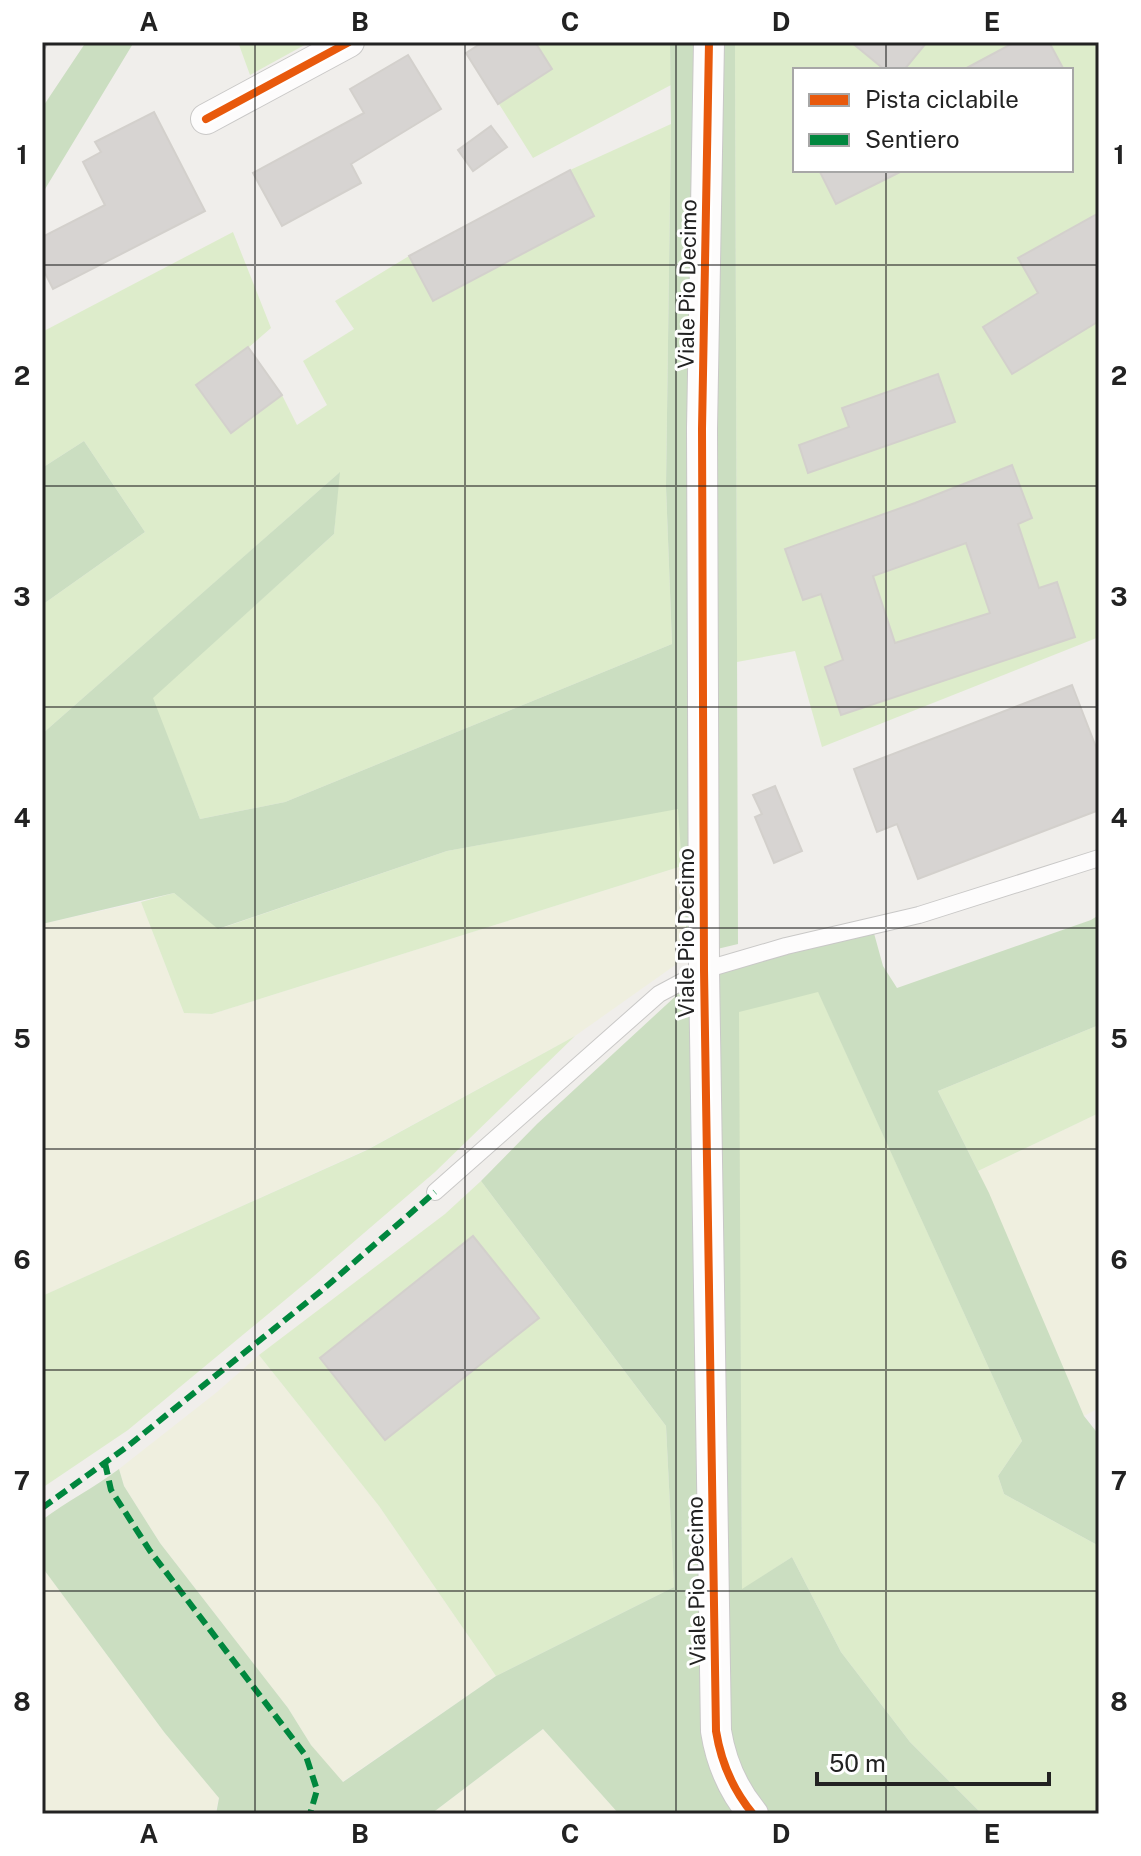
<svg xmlns="http://www.w3.org/2000/svg" width="1141" height="1856" font-family="'Public Sans',sans-serif">
<style>
.farmland{fill:#efefdf}
.grass{fill:#ddeccb;fill-rule:evenodd}
.forest{fill:#cbdec1}
.building{fill:#d7d4d2;stroke:#d3d0cc;stroke-width:2;fill-rule:evenodd}
.lines{fill:none;stroke-linecap:round;stroke-linejoin:round}
.lane-casing{stroke:#c9c8c7;stroke-width:18}
.street-casing{stroke:#c9c8c7;stroke-width:32}
.lane{stroke:#fdfcfc;stroke-width:16}
.street{stroke:#fdfcfc;stroke-width:30}
.rail{stroke:#ccc;stroke-width:6;stroke-dasharray:16 16;stroke-linecap:butt}
.quiet{stroke:#00873e;stroke-width:6;stroke-dasharray:12 6;stroke-linecap:butt}
.cycleway-casing{stroke:#fff;stroke-width:13}
.cycleway{stroke:#e8590c;stroke-width:8}
.grid{fill:none;stroke:#222;stroke-width:2;stroke-opacity:0.55}
.labels{text-anchor:middle;dominant-baseline:central;stroke-width:6;stroke-linejoin:round;paint-order:stroke}
.street-label{font-size:22px;fill:#222;stroke:#fff}
.neatline{fill:none;stroke:#222;stroke-width:3}
.grid-label{font-size:26px;text-anchor:middle;font-weight:bold;fill:#222}
</style>
<rect width="100%" height="100%" fill="#f0eeeb"/>
<path class="farmland" d="M 682,866 L 688,956 L 575,1036 L 368,1149 L 42,1296 L 42,924 L 141,902 L 184,1013 L 212,1014 Z
M 1099,1113 L 1099,1408 L 1084,1416 L 978,1171 Z
M 259,1355 L 379,1506 L 496,1676 L 342,1782 L 311,1745 L 288,1708 L 160,1543 L 124,1486 L 119,1469 L 217,1392 Z
M 42,1567 L 164,1732 L 219,1798 L 215,1814 L 42,1814 Z
M 543,1729 L 619,1814 L 431,1814 Z"/>
<path class="grass" d="M 238,42 L 310,42 L 250,75 Z
M 535,42 L 670,42 L 671,85 L 533,158 L 499,104 L 552,69 Z
M 735,42 L 1099,42 L 1099,637 L 822,747 L 795,651 L 737,662 ZM 795,70 L 1071,70 L 1071,170 L 795,170 Z
M 671,124 L 666,487 L 672,644 L 285,802 L 200,819 L 152,698 L 334,534 L 339,473 L 42,734 L 42,605 L 145,532 L 84,441 L 42,468 L 42,332 L 233,232 L 271,328 L 248,348 L 282,395 L 297,425 L 327,405 L 303,361 L 354,329 L 335,301 L 409,256 L 434,301 L 594,216 L 570,170 Z
M 679,808 L 682,866 L 212,1014 L 184,1013 L 141,902 L 174,893 L 219,929 L 447,851 Z
M 818,991 L 1022,1441 L 998,1476 L 1004,1494 L 1099,1546 L 1099,1814 L 982,1814 L 910,1742 L 841,1652 L 792,1557 L 742,1590 L 738,1011 Z
M 1099,1025 L 1099,1113 L 978,1171 L 938,1091 Z
M 575,1036 L 435,1172 L 314,1276 L 128,1430 L 42,1488 L 42,1296 L 367,1150 Z
M 481,1181 L 666,1426 L 674,1587 L 496,1676 L 379,1506 L 259,1355 L 445,1214 Z"/>
<path class="forest" d="M 86,42 L 134,42 L 42,194 L 42,108 Z
M 670,42 L 735,42 L 738,944 L 688,956 L 678,809 L 447,851 L 218,929 L 174,893 L 42,924 L 42,734 L 340,472 L 334,534 L 153,698 L 200,819 L 285,802 L 672,644 L 666,487 L 671,124 Z
M 84,441 L 145,532 L 42,605 L 42,468 Z
M 1099,915 L 1099,1025 L 938,1091 L 989,1193 L 1084,1416 L 1099,1435 L 1099,1546 L 1004,1494 L 998,1476 L 1022,1441 L 818,992 L 739,1012 L 742,1589 L 792,1557 L 841,1652 L 910,1742 L 982,1814 L 619,1814 L 543,1729 L 431,1814 L 216,1814 L 219,1798 L 164,1732 L 42,1567 L 42,1520 C 67,1501 94,1488 119,1469 L 124,1486 L 160,1543 L 288,1708 L 311,1745 L 343,1782 L 496,1676 L 674,1587 L 666,1426 L 481,1181 L 537,1124 L 704,970 L 872,926 L 883,966 L 897,988 L 1091,920 Z"/>
<path class="building" d="M 483,42 L 535,42 L 552,69 L 498,104 L 466,53 Z
M 851,42 L 927,42 L 904,70 L 885,70 Z
M 1015,42 L 1049,42 L 1064,70 L 963,70 Z
M 408,55 L 441,109 L 351,164 L 361,183 L 282,226 L 253,173 L 364,113 L 350,89 Z
M 154,112 L 205,211 L 53,289 L 42,267 L 42,237 L 105,205 L 83,162 L 101,152 L 95,142 Z
M 491,126 L 507,147 L 473,171 L 458,150 Z
M 570,170 L 594,216 L 433,301 L 409,256 Z
M 819,170 L 904,170 L 836,204 Z
M 1099,213 L 1099,321 L 1012,374 L 983,327 L 1038,293 L 1018,258 Z
M 248,347 L 282,395 L 231,433 L 196,385 Z
M 938,374 L 955,422 L 808,473 L 799,445 L 849,427 L 842,408 Z
M 1012,465 L 1032,518 L 1018,524 L 1039,588 L 1057,582 L 1075,637 L 841,715 L 825,667 L 843,660 L 821,594 L 803,600 L 785,549 L 915,503 ZM 966,543 L 990,613 L 895,643 L 873,576 Z
M 1072,685 L 1099,755 L 1099,810 L 918,879 L 897,824 L 877,832 L 854,769 Z
M 775,786 L 802,851 L 774,863 L 755,817 L 762,814 L 753,795 Z
M 473,1236 L 539,1318 L 385,1440 L 320,1358 Z"/>
<g class="lines">
<g class="lane-casing">
<path id="lane" d="M 435,1192 L 659,994 L 704,970 L 786,946 L 919,915 L 1099,858"/>
</g>
<g class="street-casing">
<path id="street" d="M 709,42 L 702,429 L 704,970 L 716,1731 C 721,1762 733,1790 753,1814
M 206,119 L 349,42"/>
</g>
<use href="#lane" class="lane"/>
<use href="#street" class="street"/>
<path class="rail" d="M 42,49 L 46,42"/>
<path class="quiet" d="M 105,1463 L 111,1490 L 150,1551 L 306,1756 L 317,1790 L 310,1814
M 42,1508 L 128,1446 L 321,1291 L 435,1192"/>
<g class="cycleway-casing">
<path id="cycleway" d="M 709,42 L 702,429 L 704,970 L 716,1731 C 721,1762 733,1790 753,1814
M 206,119 L 349,42"/>
</g>
<use href="#cycleway" class="cycleway"/>
</g>
<path class="grid" d="M 255,42 L 255,1814M 465,42 L 465,1814M 676,42 L 676,1814M 886,42 L 886,70M 886,170 L 886,1814M 42,265 L 1099,265M 42,486 L 1099,486M 42,707 L 1099,707M 42,928 L 1099,928M 42,1149 L 1099,1149M 42,1370 L 1099,1370M 42,1591 L 1099,1591"/>
<g class="labels">
<g class="street-label">
<text transform="translate(687 284) rotate(-89)">Viale Pio Decimo</text>
<text transform="translate(686 933) rotate(-90)">Viale Pio Decimo</text>
<text transform="translate(696 1581) rotate(-91)">Viale Pio Decimo</text>
</g>
</g>
<rect width="1141" height="1856" fill="none" stroke="#ffffff" stroke-width="88"/>
<rect x="793" y="68" width="280" height="104" fill="#ffffff" stroke="#a7a7a7" stroke-width="2"/>
<rect x="809" y="94" width="40" height="12" fill="#e8590c" stroke="#a7a7a7" stroke-width="2"/>
<text x="865" y="108" font-size="24" fill="#222222">Pista ciclabile</text>
<rect x="809" y="134" width="40" height="12" fill="#00873e" stroke="#a7a7a7" stroke-width="2"/>
<text x="865" y="148" font-size="24" fill="#222222">Sentiero</text>
<path d="M817 1772v12h232v-12" fill="none" stroke="#222222" stroke-width="4"/>
<text x="829" y="1772" font-size="24" fill="#222222" stroke="#ffffff" stroke-width="6" paint-order="stroke">50 m</text>
<rect x="44" y="44" width="1053" height="1768" class="neatline"/>
<g class="grid-label">
<text x="149" y="31">A</text>
<text x="360" y="31">B</text>
<text x="570" y="31">C</text>
<text x="781" y="31">D</text>
<text x="992" y="31">E</text>
<text x="22" y="164">1</text>
<text x="1119" y="164">1</text>
<text x="22" y="385">2</text>
<text x="1119" y="385">2</text>
<text x="22" y="606">3</text>
<text x="1119" y="606">3</text>
<text x="22" y="827">4</text>
<text x="1119" y="827">4</text>
<text x="22" y="1048">5</text>
<text x="1119" y="1048">5</text>
<text x="22" y="1269">6</text>
<text x="1119" y="1269">6</text>
<text x="22" y="1490">7</text>
<text x="1119" y="1490">7</text>
<text x="22" y="1711">8</text>
<text x="1119" y="1711">8</text>
<text x="149" y="1843">A</text>
<text x="360" y="1843">B</text>
<text x="570" y="1843">C</text>
<text x="781" y="1843">D</text>
<text x="992" y="1843">E</text>
</g>
</svg>
